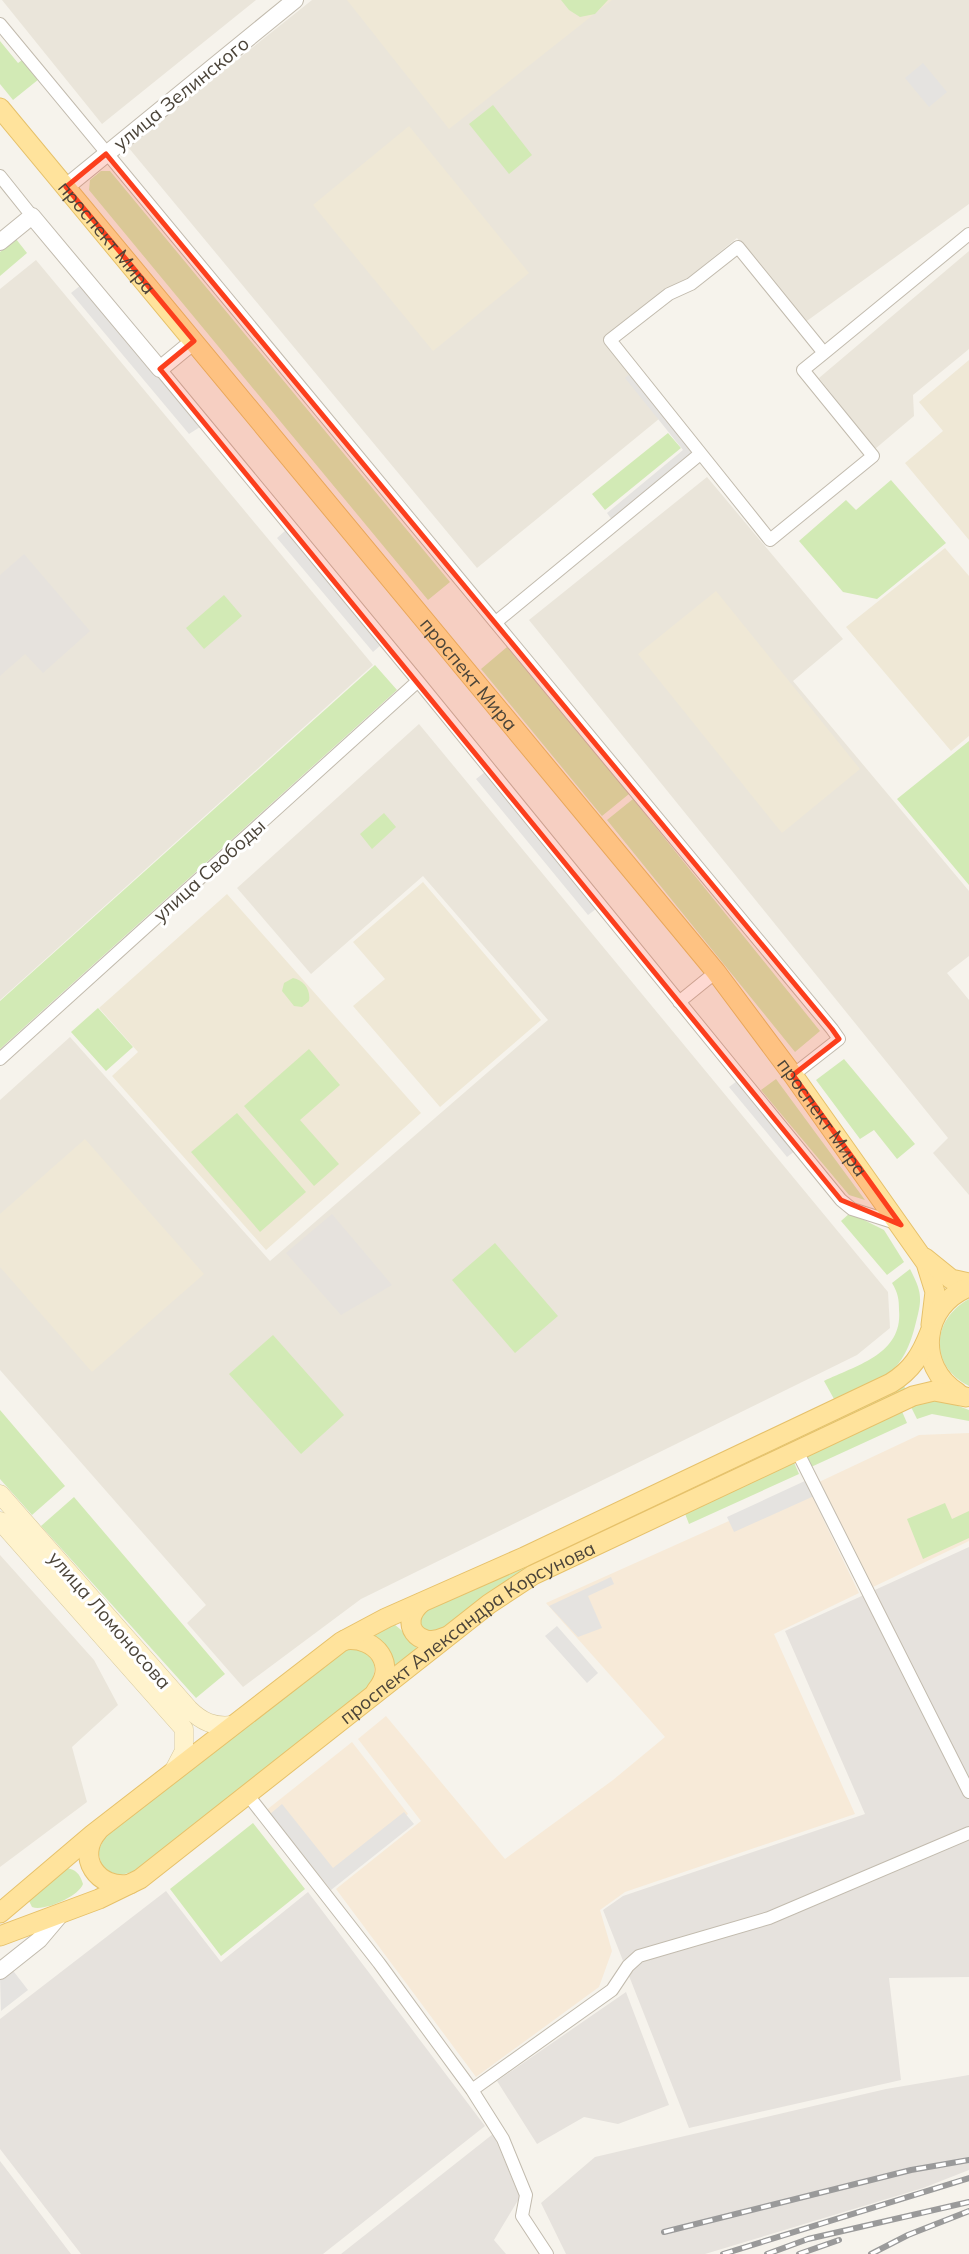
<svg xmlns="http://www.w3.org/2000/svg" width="969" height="2254" font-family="Mulish,sans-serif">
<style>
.residential{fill:#eae5da}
.commercial{fill:#f7ead8}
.industrial{fill:#e6e2dd}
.education{fill:#efe8d6}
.green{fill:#d2eab5}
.parking{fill:#e5e3e0}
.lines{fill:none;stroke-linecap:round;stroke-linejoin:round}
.minor-casing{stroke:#c2bbae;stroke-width:14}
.tertiary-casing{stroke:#c2bbae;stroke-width:18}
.secondary-casing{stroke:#d6c79b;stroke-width:19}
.primary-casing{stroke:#e6c16a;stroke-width:21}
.minor{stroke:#fff;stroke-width:12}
.tertiary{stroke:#fff;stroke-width:16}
.secondary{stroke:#fff3cd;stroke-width:18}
.primary{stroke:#ffe39c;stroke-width:19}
.rail-casing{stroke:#9a9a9a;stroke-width:6}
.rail{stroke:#fff;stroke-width:3.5;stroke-dasharray:10;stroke-linecap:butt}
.marked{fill:#fc3f1d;fill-opacity:0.2;stroke:#fc3f1d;stroke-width:5;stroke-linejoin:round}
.labels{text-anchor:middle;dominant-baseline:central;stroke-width:6;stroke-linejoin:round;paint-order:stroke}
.street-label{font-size:19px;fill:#4b4439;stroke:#fff}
</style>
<rect width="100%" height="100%" fill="#f6f3ec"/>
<path class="residential" d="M 2,0 L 256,0 L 102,124 Z
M 312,0 L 969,0 L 969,204 L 804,323 L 737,238 L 608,343 L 665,414 L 477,568 L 128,147 Z
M 969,251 L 969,349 L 913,395 L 914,416 L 875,449 L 819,378 Z
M 36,260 L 373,665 L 0,1000 L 0,289 Z
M 707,477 L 843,639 L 793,681 L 969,891 L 969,956 L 947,973 L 969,1000 L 969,1195 L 933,1153 L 948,1138 L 529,620 Z
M 419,724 L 888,1292 L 890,1328 L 857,1355 L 361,1599 L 243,1687 L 187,1623 L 206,1605 L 0,1370 L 0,1100 L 70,1037 L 270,1261 L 548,1020 L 423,876 L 311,974 L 237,888 Z
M 0,1555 L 94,1660 L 118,1705 L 72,1747 L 87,1802 L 0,1867 Z"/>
<path class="commercial" d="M 969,1433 L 969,1541 L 871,1588 L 819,1482 L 919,1435 Z
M 807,1486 L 859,1593 L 774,1634 L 855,1814 L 625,1892 L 600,1910 L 612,1951 L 599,1987 L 476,2077 L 336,1889 L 421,1821 L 358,1739 L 386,1716 L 505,1859 L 613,1780 L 665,1737 L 546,1603 Z
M 352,1742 L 408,1814 L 320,1883 L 264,1812 Z"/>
<path class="industrial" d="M 24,554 L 90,631 L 43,673 L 25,654 L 0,676 L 0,575 Z
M 332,1214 L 392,1285 L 341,1315 L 286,1253 Z
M 969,1547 L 969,1977 L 889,1978 L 901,2080 L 689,2128 L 603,1910 L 623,1896 L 865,1814 L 785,1631 Z
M 166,1891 L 221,1962 L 308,1892 L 485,2126 L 323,2254 L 81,2254 L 0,2149 L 0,2019 Z
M 626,1992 L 669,2105 L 618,2124 L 584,2117 L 537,2144 L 497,2081 Z
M 969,2075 L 969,2170 L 923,2188 L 705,2254 L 566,2254 L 541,2203 L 595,2157 L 886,2089 Z
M 493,2134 L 520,2197 L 494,2240 L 506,2254 L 341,2254 Z
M 0,2161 L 71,2254 L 0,2254 Z"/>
<path class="education" d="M 347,0 L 612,0 L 449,129 Z
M 409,126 L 529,273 L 433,351 L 313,205 Z
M 969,360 L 969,540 L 905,463 L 943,431 L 919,402 Z
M 945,548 L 969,576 L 969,736 L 951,751 L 846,627 Z
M 716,591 L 860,769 L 782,833 L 638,654 Z
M 423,882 L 541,1020 L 440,1107 L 353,1006 L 385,979 L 353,942 Z
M 227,894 L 421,1113 L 266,1250 L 112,1076 L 138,1052 L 99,1008 Z
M 85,1139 L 204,1274 L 92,1372 L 0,1267 L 0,1214 Z"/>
<path class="green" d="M 561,0 L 608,0 L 595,14 L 580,17 L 569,10 Z
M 0,41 L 18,63 L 25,58 L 39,79 L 13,100 L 0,84 Z
M 493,105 L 532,155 L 509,174 L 469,124 Z
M 101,171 L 110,171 L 450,582 L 428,600 L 89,190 L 90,180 Z
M 16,239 L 27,253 L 0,276 L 0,252 Z
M 668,433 L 681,448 L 605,510 L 592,494 Z
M 891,480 L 946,543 L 877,599 L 843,592 L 799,541 L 846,500 L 856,510 Z
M 224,595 L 242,616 L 204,649 L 186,628 Z
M 507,647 L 629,794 L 602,816 L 481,669 Z
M 375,665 L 397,690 L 0,1049 L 0,1001 Z
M 969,741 L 969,885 L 897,799 Z
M 633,799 L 820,1031 L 795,1052 L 607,820 Z
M 384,813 L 396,827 L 372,849 L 360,834 Z
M 293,978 C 304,980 311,990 309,1001 L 302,1007 L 294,1006 L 282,991 L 284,983 Z
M 98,1008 L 133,1047 L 106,1071 L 71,1032 Z
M 309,1049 L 340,1085 L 300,1120 L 339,1164 L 314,1186 L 244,1106 Z
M 844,1059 L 915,1144 L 897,1159 L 874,1130 L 860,1139 L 816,1080 Z
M 776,1079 L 865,1200 L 849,1195 L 761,1090 Z
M 237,1113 L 306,1192 L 260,1232 L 191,1152 Z
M 850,1213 L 884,1230 L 904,1262 L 887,1275 L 841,1221 Z
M 495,1243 L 558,1316 L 515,1353 L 452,1280 Z
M 910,1269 C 923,1294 922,1299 915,1326 C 902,1377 879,1382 834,1399 L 824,1381 C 857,1365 903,1354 899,1310 C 899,1299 898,1293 892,1283 Z
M 969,1299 L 969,1386 C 929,1366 931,1320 969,1299 Z
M 273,1335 L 344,1415 L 301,1454 L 229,1374 Z
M 903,1384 L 907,1392 L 439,1633 L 423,1632 L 417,1617 L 420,1612 Z
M 932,1396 L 969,1410 L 969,1421 L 932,1414 L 917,1419 L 909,1403 Z
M 901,1409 L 907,1423 L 811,1467 L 805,1454 Z
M 0,1410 L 65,1486 L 32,1515 L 0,1479 Z
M 793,1460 L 799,1474 L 689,1524 L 684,1511 Z
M 74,1497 L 225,1674 L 196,1698 L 41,1526 Z
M 945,1503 L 952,1519 L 969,1511 L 969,1538 L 923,1559 L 907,1519 Z
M 394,1624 L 407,1635 L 418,1650 L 394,1670 C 394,1652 387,1644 373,1635 Z
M 349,1649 L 365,1651 L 375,1664 L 373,1681 L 368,1687 L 135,1871 L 118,1876 L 102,1867 L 98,1851 L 106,1835 L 341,1653 Z
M 253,1823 L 305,1889 L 221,1956 L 170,1889 Z
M 65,1868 C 76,1869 80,1874 83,1884 C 79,1896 44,1912 32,1907 L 29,1901 Z"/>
<path class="parking" d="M 923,63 L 947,92 L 929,107 L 905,78 Z
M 81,285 L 200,427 L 189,434 L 71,293 Z
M 632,372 L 696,451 L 612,520 L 607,513 L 683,450 L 625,378 Z
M 286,530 L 382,644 L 373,652 L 277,538 Z
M 485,772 L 596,909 L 588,915 L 476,779 Z
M 737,1081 L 795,1151 L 787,1157 L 729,1087 Z
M 807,1480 L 814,1496 L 734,1532 L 727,1517 Z
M 611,1577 L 614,1584 L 588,1596 L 602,1628 L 578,1637 L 549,1606 Z
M 557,1626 L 598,1673 L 587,1683 L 545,1636 Z
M 282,1804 L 333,1868 L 404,1812 L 414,1824 L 331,1890 L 270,1814 Z
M 11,1968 L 28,1990 L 1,2011 L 0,1977 Z"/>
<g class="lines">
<g class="minor-casing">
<path id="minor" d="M 0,24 L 832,1029 L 839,1039 L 793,1075
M 0,176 L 32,216
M 824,353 L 738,247 L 691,284 L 669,294 L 610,340 L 770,540 L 873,456 L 803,370 L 824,353 L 969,234
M 160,369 L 418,681 L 841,1200 L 852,1209 L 899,1224
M 496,622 L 700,454
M 679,1002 L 716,972
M 0,1059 L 418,681
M 796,1449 L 969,1792
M 247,1794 L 379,1963 L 472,2090 L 503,2139 L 526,2195 L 522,2216 L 547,2254
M 472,2090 L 612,1990 L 628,1966 L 639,1956 L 769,1918 L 969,1833"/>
</g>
<g class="tertiary-casing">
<path id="tertiary" d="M 66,187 L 295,0
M 0,242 L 32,216 L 160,369 L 194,341
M 0,1971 L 39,1940 L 61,1914"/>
</g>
<g class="secondary-casing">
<path id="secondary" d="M 0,1494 L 189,1709 C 202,1722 214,1727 232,1725
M 0,1521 L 184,1729 L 184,1751 L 173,1772"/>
</g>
<g class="primary-casing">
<g id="primary">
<path id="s1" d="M 0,108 L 716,972 L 793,1075 L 926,1263 L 935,1292 L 931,1325"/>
<path d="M 925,1258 L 951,1279 L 969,1283"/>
<path d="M 958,1393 C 915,1366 922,1305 969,1287"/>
<path d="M 421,1603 C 398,1623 418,1650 445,1637"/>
<path d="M 345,1640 C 376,1636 398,1665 376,1691"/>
<path d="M 98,1831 C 75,1857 98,1890 130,1884"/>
<path d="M 0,1913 L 93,1834 L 341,1642 L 386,1618 L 524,1557 L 891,1383 C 912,1370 921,1355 930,1332"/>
<path id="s2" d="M 0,1936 L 99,1899 L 140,1879 L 489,1604 L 533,1575 L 913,1396 L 934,1391 L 966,1397"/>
</g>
</g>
<use href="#minor" class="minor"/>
<use href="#tertiary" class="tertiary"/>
<use href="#secondary" class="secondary"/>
<use href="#primary" class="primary"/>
<g class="rail-casing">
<path id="rail" d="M 664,2232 L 911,2170 L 969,2160
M 723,2254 L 969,2178
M 767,2254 L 808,2239 L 969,2202
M 799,2254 L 839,2240
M 871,2254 L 908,2235 L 969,2211"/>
</g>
<use href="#rail" class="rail"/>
</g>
<path class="marked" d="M 106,154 L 832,1029 L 839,1039 L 793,1075 L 901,1225 L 841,1200 L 160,369 L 194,341 L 66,187 Z"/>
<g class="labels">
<g class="street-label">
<text transform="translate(181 93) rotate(-39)">улица Зелинского</text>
<text stroke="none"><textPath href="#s1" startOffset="168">проспект Мира</textPath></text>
<text stroke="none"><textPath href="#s1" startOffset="735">проспект Мира</textPath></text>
<text transform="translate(209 870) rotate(-42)">улица Свободы</text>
<text stroke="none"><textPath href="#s1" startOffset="1302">проспект Мира</textPath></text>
<text transform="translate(110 1620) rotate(49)">улица Ломоносова</text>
<text stroke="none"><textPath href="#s2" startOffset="562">проспект Александра Корсунова</textPath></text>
</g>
</g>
</svg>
